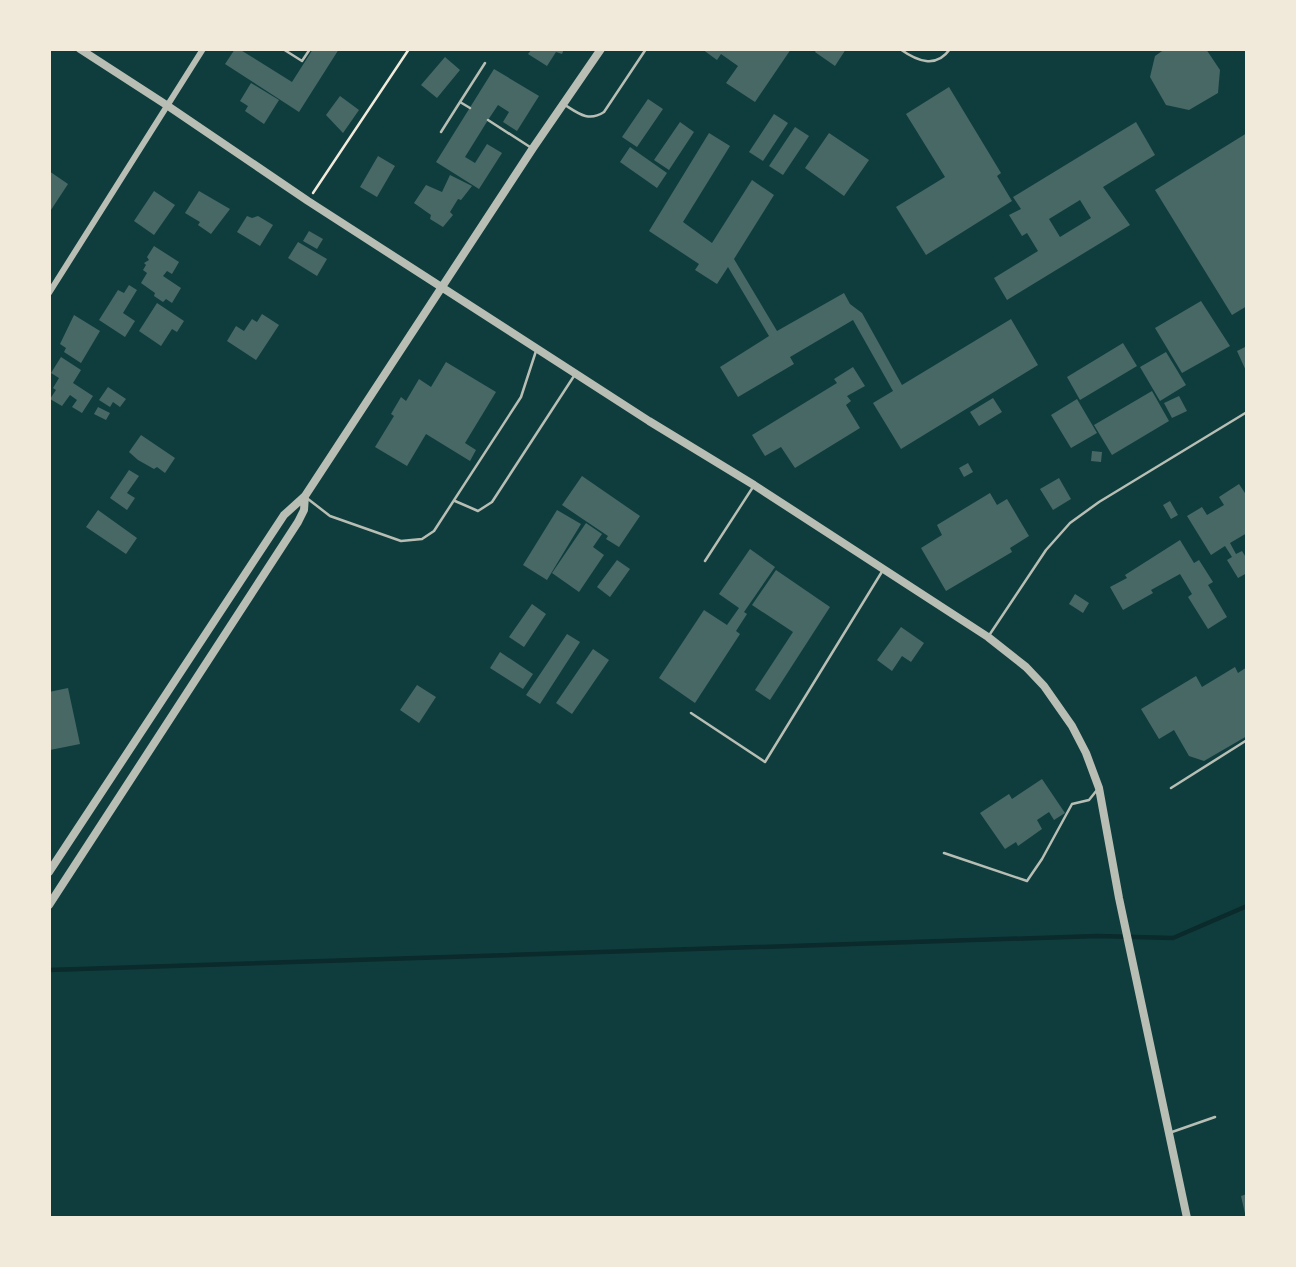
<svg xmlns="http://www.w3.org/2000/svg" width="1296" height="1267" font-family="Merriweather,serif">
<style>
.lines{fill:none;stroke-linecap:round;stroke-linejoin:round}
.stream{stroke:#0a2a2b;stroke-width:4.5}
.building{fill:#486865;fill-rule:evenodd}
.path{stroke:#f1e9da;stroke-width:2.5}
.service{stroke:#b8beb3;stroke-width:2.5}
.minor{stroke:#b8beb3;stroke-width:6}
.tertiary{stroke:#b8beb3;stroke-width:8}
</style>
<rect width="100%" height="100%" fill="#0f3d3e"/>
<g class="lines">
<path class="stream" d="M 49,970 L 1098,936 L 1173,938 L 1247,906"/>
</g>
<path class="building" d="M 235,49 L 239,49 L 292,82 L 313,49 L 339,49 L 299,112 L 225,64 Z
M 532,49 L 564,49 L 562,54 L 556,52 L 547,66 L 528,54 Z
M 702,49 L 791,49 L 755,102 L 726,83 L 738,66 L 721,54 L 717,60 Z
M 817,49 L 846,49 L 835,66 L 815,52 Z
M 1165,49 L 1206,49 L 1220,70 L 1218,93 L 1189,110 L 1166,105 L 1150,77 L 1155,56 Z
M 445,57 L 460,70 L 437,98 L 421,85 Z
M 494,69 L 539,96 L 517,131 L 503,122 L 509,112 L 498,105 L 488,120 L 465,157 L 475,163 L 487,144 L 502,153 L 479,189 L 436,162 Z
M 251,83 L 279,100 L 264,124 L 245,111 L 248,106 L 240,101 Z
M 949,87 L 1001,173 L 997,176 L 1012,201 L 926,255 L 896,207 L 945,177 L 906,114 Z
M 340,96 L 359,110 L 343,133 L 326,115 Z
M 648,99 L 663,109 L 637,147 L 622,137 Z
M 774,114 L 788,123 L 763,161 L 749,152 Z
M 680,122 L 694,132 L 669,170 L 654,160 Z
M 1136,122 L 1155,155 L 1103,187 L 1130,225 L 1007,300 L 994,278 L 1038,251 L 1027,233 L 1022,236 L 1009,215 L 1021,209 L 1013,197 ZM 1080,200 L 1091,218 L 1060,237 L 1049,219 Z
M 795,127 L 809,136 L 783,175 L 769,166 Z
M 709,133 L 730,146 L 683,222 L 712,243 L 752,180 L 774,195 L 734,259 L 777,331 L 844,293 L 850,304 L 862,313 L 902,385 L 1011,319 L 1038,365 L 901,449 L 873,403 L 893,391 L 853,320 L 790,357 L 794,364 L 738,397 L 720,367 L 769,336 L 728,267 L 717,284 L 695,270 L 699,264 L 649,231 Z
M 829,133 L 869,160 L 844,196 L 805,168 Z
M 1247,133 L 1247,306 L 1232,315 L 1155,190 Z
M 630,147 L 667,173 L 657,188 L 620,162 Z
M 378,156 L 395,166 L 377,197 L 360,187 Z
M 49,171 L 68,184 L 49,213 Z
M 450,175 L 472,186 L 461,200 L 458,199 L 450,212 L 453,215 L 443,227 L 430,219 L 431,215 L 414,203 L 426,185 L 442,192 Z
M 154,191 L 175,205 L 154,235 L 134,221 Z
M 199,191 L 230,209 L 211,234 L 198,225 L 200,222 L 185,213 Z
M 247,216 L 252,218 L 258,216 L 273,225 L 260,246 L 237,232 Z
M 309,231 L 323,239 L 317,249 L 303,241 Z
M 298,242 L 327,259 L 317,276 L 288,258 Z
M 154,246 L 179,262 L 172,274 L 167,271 L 163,276 L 181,288 L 172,303 L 166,299 L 163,302 L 154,296 L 155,293 L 141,283 L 147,273 L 143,270 L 146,265 L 144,263 L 149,260 L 147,257 Z
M 129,285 L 137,290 L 123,313 L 135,321 L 125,337 L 99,320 L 118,290 L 124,293 Z
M 1201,301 L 1230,346 L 1182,373 L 1155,328 Z
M 157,303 L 184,321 L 177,332 L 172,329 L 161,346 L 139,331 Z
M 262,314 L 279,325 L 256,360 L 227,341 L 236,326 L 244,331 L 252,319 L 257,322 Z
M 74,315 L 100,331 L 81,363 L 64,352 L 66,348 L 60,344 Z
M 1123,343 L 1137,366 L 1080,400 L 1067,377 Z
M 1247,346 L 1247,373 L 1237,351 Z
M 1166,352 L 1186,385 L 1160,401 L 1140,367 Z
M 61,357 L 81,370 L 73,383 L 93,396 L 82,413 L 72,407 L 77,400 L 70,395 L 62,406 L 50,399 L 56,390 L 53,388 L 59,378 L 51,373 Z
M 446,362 L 496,392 L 465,443 L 476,450 L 470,461 L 426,434 L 407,466 L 375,447 L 394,416 L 391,414 L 401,397 L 406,401 L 419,379 L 431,387 Z
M 853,367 L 865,386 L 847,396 L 851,401 L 846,405 L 860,428 L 795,468 L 781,447 L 765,456 L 752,435 L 837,383 L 834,379 Z
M 108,387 L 126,399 L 120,407 L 113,402 L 110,407 L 99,400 Z
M 1152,391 L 1169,421 L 1112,455 L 1094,425 Z
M 1179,396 L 1187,411 L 1172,418 L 1164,403 Z
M 993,398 L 1002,412 L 979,426 L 970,412 Z
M 1077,399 L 1097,433 L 1071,448 L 1051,415 Z
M 98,407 L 110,413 L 106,420 L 94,414 Z
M 141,435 L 175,458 L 165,473 L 157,467 L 154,469 L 138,460 L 129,452 Z
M 1092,451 L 1102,452 L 1101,462 L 1091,461 Z
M 968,463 L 973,472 L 964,477 L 959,468 Z
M 129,470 L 139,476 L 127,493 L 135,498 L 127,510 L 110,498 Z
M 582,476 L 640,516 L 619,547 L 606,539 L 608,536 L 562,505 Z
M 1059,478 L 1071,499 L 1053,510 L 1040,489 Z
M 1239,484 L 1247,496 L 1247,533 L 1230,543 L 1236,554 L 1242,551 L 1247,559 L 1247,573 L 1238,578 L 1227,560 L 1232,557 L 1225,546 L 1211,555 L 1187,516 L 1202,507 L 1207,515 L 1224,505 L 1219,497 Z
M 990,493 L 997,505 L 1007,499 L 1029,536 L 1010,548 L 1012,552 L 946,591 L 921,548 L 942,535 L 937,525 Z
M 1170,501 L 1178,515 L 1171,519 L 1163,505 Z
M 98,510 L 137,538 L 126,554 L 86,527 Z
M 557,510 L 581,524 L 547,580 L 523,565 Z
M 586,523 L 602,534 L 593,547 L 604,555 L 579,592 L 552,573 Z
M 1180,540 L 1194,563 L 1199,560 L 1213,582 L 1208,585 L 1227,617 L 1208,629 L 1188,597 L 1192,594 L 1180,574 L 1151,590 L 1153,593 L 1123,610 L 1110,587 L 1127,578 L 1125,575 Z
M 750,549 L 775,567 L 744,612 L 747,614 L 736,631 L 740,634 L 695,703 L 659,678 L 704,610 L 727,625 L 739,608 L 719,594 Z
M 617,560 L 630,569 L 610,597 L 597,587 Z
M 776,570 L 830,607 L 770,700 L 755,690 L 793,632 L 752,605 Z
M 1075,594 L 1089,603 L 1083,613 L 1069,604 Z
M 532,604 L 546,614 L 524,647 L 509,637 Z
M 901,627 L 924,643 L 911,662 L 902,656 L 892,671 L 877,660 Z
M 567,634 L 580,642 L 540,704 L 526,695 Z
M 593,649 L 609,660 L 572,714 L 556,703 Z
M 500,652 L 533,674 L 523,689 L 490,668 Z
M 1235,667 L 1238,673 L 1247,667 L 1247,736 L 1204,761 L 1189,756 L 1174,730 L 1159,739 L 1141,709 L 1196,676 L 1202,687 Z
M 417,685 L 436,697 L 419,723 L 400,710 Z
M 68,688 L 80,744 L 50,750 L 49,692 Z
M 1042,779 L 1065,813 L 1054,820 L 1049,812 L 1037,820 L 1042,829 L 1018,846 L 1016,842 L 1005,849 L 980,813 L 1009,794 L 1012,799 Z
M 1247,1194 L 1247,1218 L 1246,1218 L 1241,1196 Z"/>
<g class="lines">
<path class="path" d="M 313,193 L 409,49"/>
<path class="service" d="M 283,49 L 302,61 L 310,49
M 900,49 C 917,61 936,69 950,49
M 460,102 L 485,63
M 565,105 C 579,114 589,122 604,112 L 646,49
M 488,120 L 530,147
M 441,132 L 460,102 L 470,108
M 308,499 L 330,516 L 401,541 L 422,539 L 434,531 L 521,397 L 536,351
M 455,501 L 478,511 L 492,502 L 574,376
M 705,561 L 753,487
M 990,634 L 1046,550 L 1070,523 L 1099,502 L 1247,412
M 691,713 L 765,762 L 883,570
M 1171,788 L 1247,740
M 944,853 L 1027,881 L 1042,859 L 1072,804 L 1089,800 L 1097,790
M 1172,1132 L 1215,1117"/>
<path class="minor" d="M 49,293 L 203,49"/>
<path class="tertiary" d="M 80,49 L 168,106 L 308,201 L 649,421 L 754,485 L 988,637 L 1026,667 L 1044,686 L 1072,726 L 1086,753 L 1099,788 L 1119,898 L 1187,1218
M 49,872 L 284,515 L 305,496 L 533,148 L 601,49
M 49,905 L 298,522 L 304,510 L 305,496"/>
</g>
<rect width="1296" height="1267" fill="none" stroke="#f1e9da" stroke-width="102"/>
</svg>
